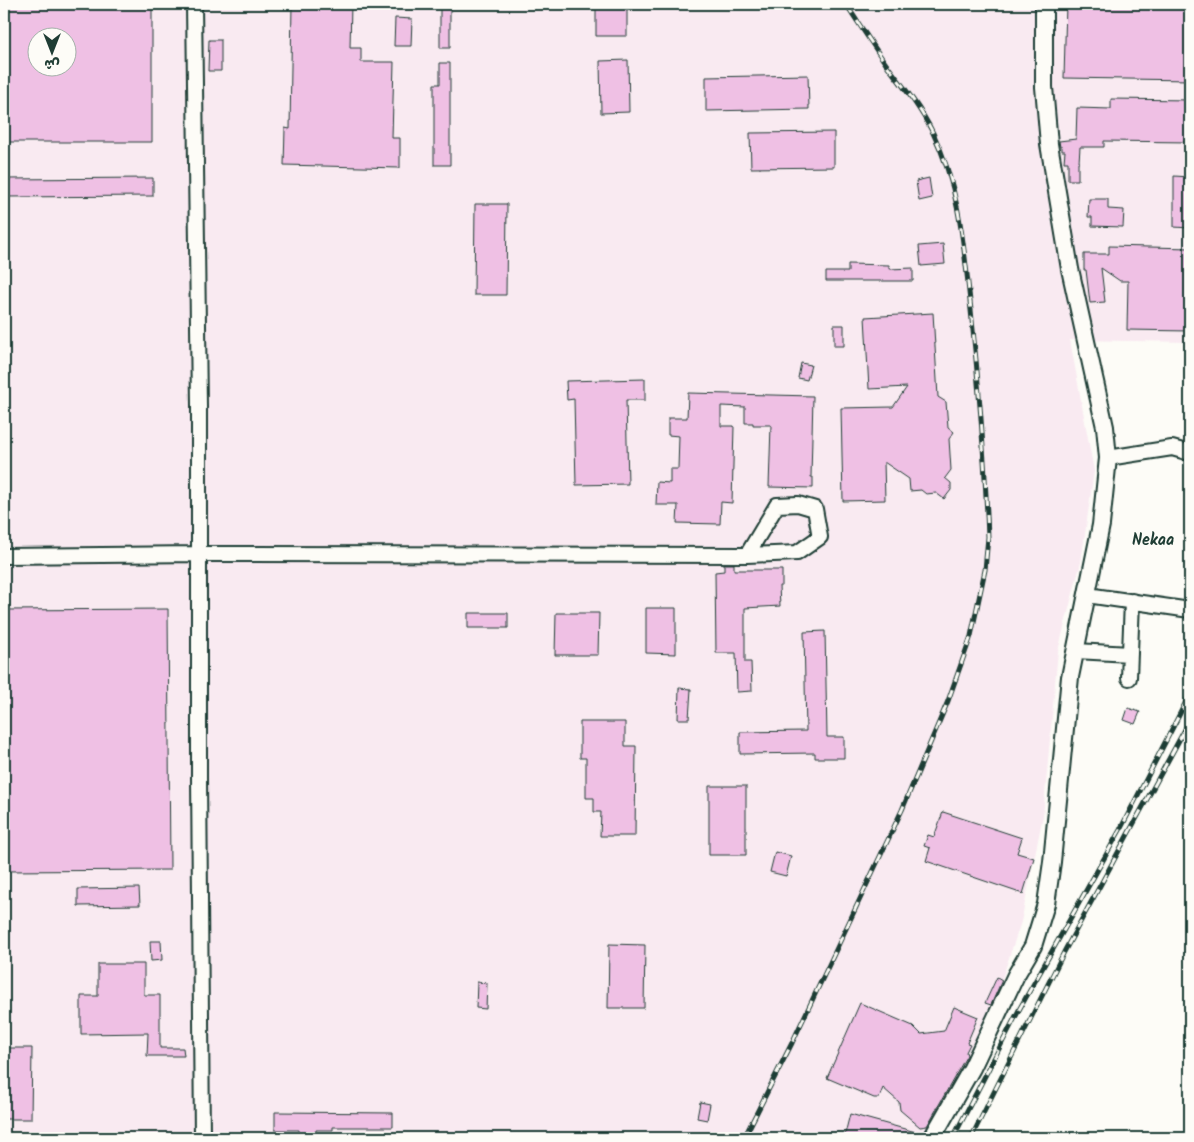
<svg xmlns="http://www.w3.org/2000/svg" width="1194" height="1142" font-family="Kalam,'Playpen Sans Arabic',sans-serif">
<style>
.built{fill:#f9eaf1;fill-rule:evenodd}
.building{fill:#efc0e4;stroke:#1f3d34;fill-rule:evenodd}
.lines{fill:none;stroke-linecap:round;stroke-linejoin:round}
.minor-casing{stroke:#1f3d34;stroke-width:18}
.tertiary-casing{stroke:#1f3d34;stroke-width:20}
.minor{stroke:#fdfcf7;stroke-width:14}
.tertiary{stroke:#fdfcf7;stroke-width:16}
.rail-casing{stroke:#1f3d34;stroke-width:5}
.rail{stroke:#fdfcf7;stroke-width:3;stroke-dasharray:9;stroke-linecap:butt}
.labels{text-anchor:middle;dominant-baseline:central;stroke-width:4;stroke-linejoin:round;paint-order:stroke}
.quarter-label{font-size:16px;font-weight:bold;fill:#1f3d34;stroke:#fdfcf7}
</style>
<rect width="100%" height="100%" fill="#fdfcf7"/>
<filter id="ink" filterUnits="userSpaceOnUse"><feTurbulence type="fractalNoise" baseFrequency=".02" numOctaves="2"/><feDisplacementMap in="SourceGraphic" scale="10" xChannelSelector="R" yChannelSelector="G"/><feConvolveMatrix kernelMatrix="1 2 1 2 8 2 1 2 1" color-interpolation-filters="sRGB"/></filter>
<g filter="url(#ink)">
<path class="built" d="M 4,4 L 1190,4 L 1190,342 L 1070,340 L 1094,471 L 1081,562 L 1058,651 L 1043,816 L 1021,922 L 972,1068 L 937,1138 L 4,1138 ZM 38,38 L 68,38 L 68,68 L 38,68 Z"/>
<path class="building" d="M 4,4 L 152,4 L 152,142 L 4,142 ZM 38,38 L 68,38 L 68,68 L 38,68 Z
M 292,4 L 351,4 L 350,48 L 361,48 L 361,62 L 394,62 L 392,138 L 400,138 L 400,168 L 284,165 L 285,128 L 290,129 Z
M 440,4 L 450,4 L 450,48 L 440,48 Z
M 596,4 L 627,4 L 627,36 L 596,36 Z
M 1066,4 L 1190,4 L 1190,80 L 1064,78 Z
M 395,18 L 412,19 L 411,46 L 394,46 Z
M 209,40 L 221,40 L 221,71 L 208,71 Z
M 628,60 L 629,112 L 601,113 L 600,61 Z
M 440,63 L 450,63 L 450,165 L 434,165 L 434,84 L 440,84 Z
M 808,75 L 809,109 L 706,111 L 706,77 Z
M 1111,99 L 1190,100 L 1190,142 L 1104,141 L 1104,147 L 1080,147 L 1079,162 L 1078,162 L 1078,180 L 1068,180 L 1068,162 L 1064,162 L 1065,151 L 1062,151 L 1062,147 L 1060,147 L 1059,141 L 1076,139 L 1077,108 L 1111,109 Z
M 834,132 L 834,167 L 751,168 L 750,133 Z
M 1174,176 L 1190,177 L 1190,228 L 1174,227 Z
M 153,178 L 153,196 L 4,197 L 4,179 Z
M 929,178 L 932,198 L 919,201 L 916,181 Z
M 1089,199 L 1108,199 L 1108,209 L 1124,210 L 1123,227 L 1092,226 L 1092,217 L 1088,217 Z
M 475,204 L 507,204 L 506,295 L 474,295 Z
M 943,244 L 945,264 L 921,266 L 919,246 Z
M 1109,246 L 1190,248 L 1190,331 L 1127,330 L 1128,281 L 1120,281 L 1101,268 L 1105,302 L 1090,303 L 1086,270 L 1084,270 L 1084,254 L 1109,254 Z
M 848,264 L 889,265 L 889,269 L 913,268 L 913,281 L 826,281 L 826,272 L 848,272 Z
M 933,313 L 938,397 L 946,402 L 948,427 L 954,432 L 949,439 L 951,470 L 945,478 L 951,483 L 951,490 L 944,499 L 936,493 L 926,494 L 921,490 L 910,491 L 909,479 L 884,462 L 885,500 L 843,501 L 841,408 L 893,407 L 907,387 L 869,389 L 865,317 Z
M 834,325 L 844,325 L 844,346 L 834,346 Z
M 801,363 L 811,365 L 807,380 L 798,378 Z
M 645,379 L 645,400 L 626,400 L 628,484 L 576,485 L 574,399 L 567,400 L 566,381 Z
M 688,393 L 813,396 L 811,477 L 813,477 L 813,488 L 769,487 L 771,425 L 753,425 L 753,423 L 745,423 L 745,407 L 721,406 L 721,426 L 734,426 L 732,503 L 721,502 L 720,524 L 677,523 L 678,505 L 656,505 L 657,482 L 670,483 L 670,469 L 678,469 L 679,436 L 668,435 L 668,418 L 687,418 Z
M 724,564 L 734,564 L 734,570 L 782,570 L 782,586 L 779,586 L 780,606 L 745,608 L 745,662 L 751,662 L 752,691 L 737,692 L 736,653 L 716,653 L 715,572 L 724,571 Z
M 646,608 L 676,608 L 676,654 L 646,653 Z
M 168,609 L 170,870 L 4,871 L 4,610 Z
M 468,613 L 508,613 L 508,628 L 468,628 Z
M 556,613 L 599,613 L 598,655 L 555,655 Z
M 825,631 L 827,737 L 844,737 L 844,758 L 815,758 L 815,753 L 740,754 L 740,732 L 806,731 L 804,632 Z
M 679,688 L 691,689 L 689,719 L 678,719 Z
M 1128,708 L 1140,712 L 1135,724 L 1124,720 Z
M 580,722 L 625,722 L 625,746 L 636,746 L 635,836 L 600,836 L 601,812 L 594,812 L 594,798 L 586,798 L 586,758 L 580,758 Z
M 709,786 L 746,786 L 746,855 L 709,855 Z
M 943,812 L 1022,838 L 1017,853 L 1034,858 L 1023,894 L 926,861 L 930,848 L 924,846 L 928,835 L 934,837 Z
M 775,852 L 791,856 L 786,876 L 770,872 Z
M 139,888 L 140,905 L 78,906 L 78,889 Z
M 150,941 L 161,941 L 162,960 L 151,961 Z
M 609,944 L 645,945 L 644,1008 L 608,1008 Z
M 98,964 L 144,964 L 144,995 L 160,995 L 160,1048 L 183,1048 L 184,1056 L 147,1056 L 148,1033 L 81,1034 L 81,996 L 98,996 Z
M 997,977 L 1002,980 L 991,1005 L 985,1003 Z
M 477,982 L 487,983 L 486,1009 L 476,1008 Z
M 860,1003 L 913,1026 L 921,1034 L 944,1031 L 954,1007 L 978,1017 L 967,1043 L 970,1044 L 966,1052 L 967,1055 L 927,1126 L 920,1127 L 900,1110 L 899,1102 L 883,1088 L 879,1098 L 874,1098 L 827,1078 Z
M 4,1048 L 32,1048 L 31,1119 L 4,1119 Z
M 700,1102 L 710,1104 L 707,1120 L 697,1118 Z
M 275,1112 L 393,1113 L 393,1127 L 333,1127 L 333,1130 L 316,1130 L 316,1138 L 299,1138 L 299,1130 L 275,1130 Z
M 850,1114 L 923,1134 L 922,1138 L 844,1138 Z"/>
<g class="lines">
<g class="minor-casing">
<path id="minor" d="M 194,4 L 199,406 L 199,777 L 202,1138
M 1108,458 L 1172,448 L 1190,453
M 4,556 L 199,554 L 747,555 L 797,553 L 820,537 L 815,509 L 798,504 L 777,505 L 747,555
M 1087,595 L 1190,610
M 1076,651 L 1130,654
M 1129,678 L 1132,601"/>
</g>
<g class="tertiary-casing">
<path id="tertiary" d="M 932,1138 L 972,1068 L 1016,975 L 1033,946 L 1046,904 L 1052,862 L 1070,677 L 1101,525 L 1108,458 L 1105,427 L 1070,269 L 1049,144 L 1044,87 L 1044,4"/>
</g>
<use href="#minor" class="minor"/>
<use href="#tertiary" class="tertiary"/>
<g class="rail-casing">
<path id="rail" d="M 744,1138 L 792,1043 L 902,810 L 948,701 L 971,636 L 985,570 L 988,537 C 985,461 979,385 971,310 C 964,249 960,188 933,133 C 920,107 903,86 886,64 C 872,44 859,24 846,4
M 953,1138 L 1020,1008 L 1120,830 L 1190,694
M 971,1138 L 1064,952 L 1190,720"/>
</g>
<use href="#rail" class="rail"/>
</g>
</g>
<g class="labels">
<g class="quarter-label">
<text x="1153" y="540">Nekaa</text>
</g>
</g>
<rect width="1194" height="1142" fill="none" stroke="#fdfcf7" stroke-width="20"/>
<rect x="10" y="10" width="1174" height="1122" fill="none" stroke="#1f3d34" stroke-width="2" filter="url(#ink)"/>
<g transform="translate(52 52) rotate(180)"><circle r="24" fill="#fdfcf7" stroke="#a4b0a9"/>
<path d="M0-4L9 19L0 12L-9 19Z" fill="#1f3d34"/>
<text y="-8" font-size="14" font-weight="bold" text-anchor="middle" fill="#1f3d34">ش</text>
</g>
</svg>
